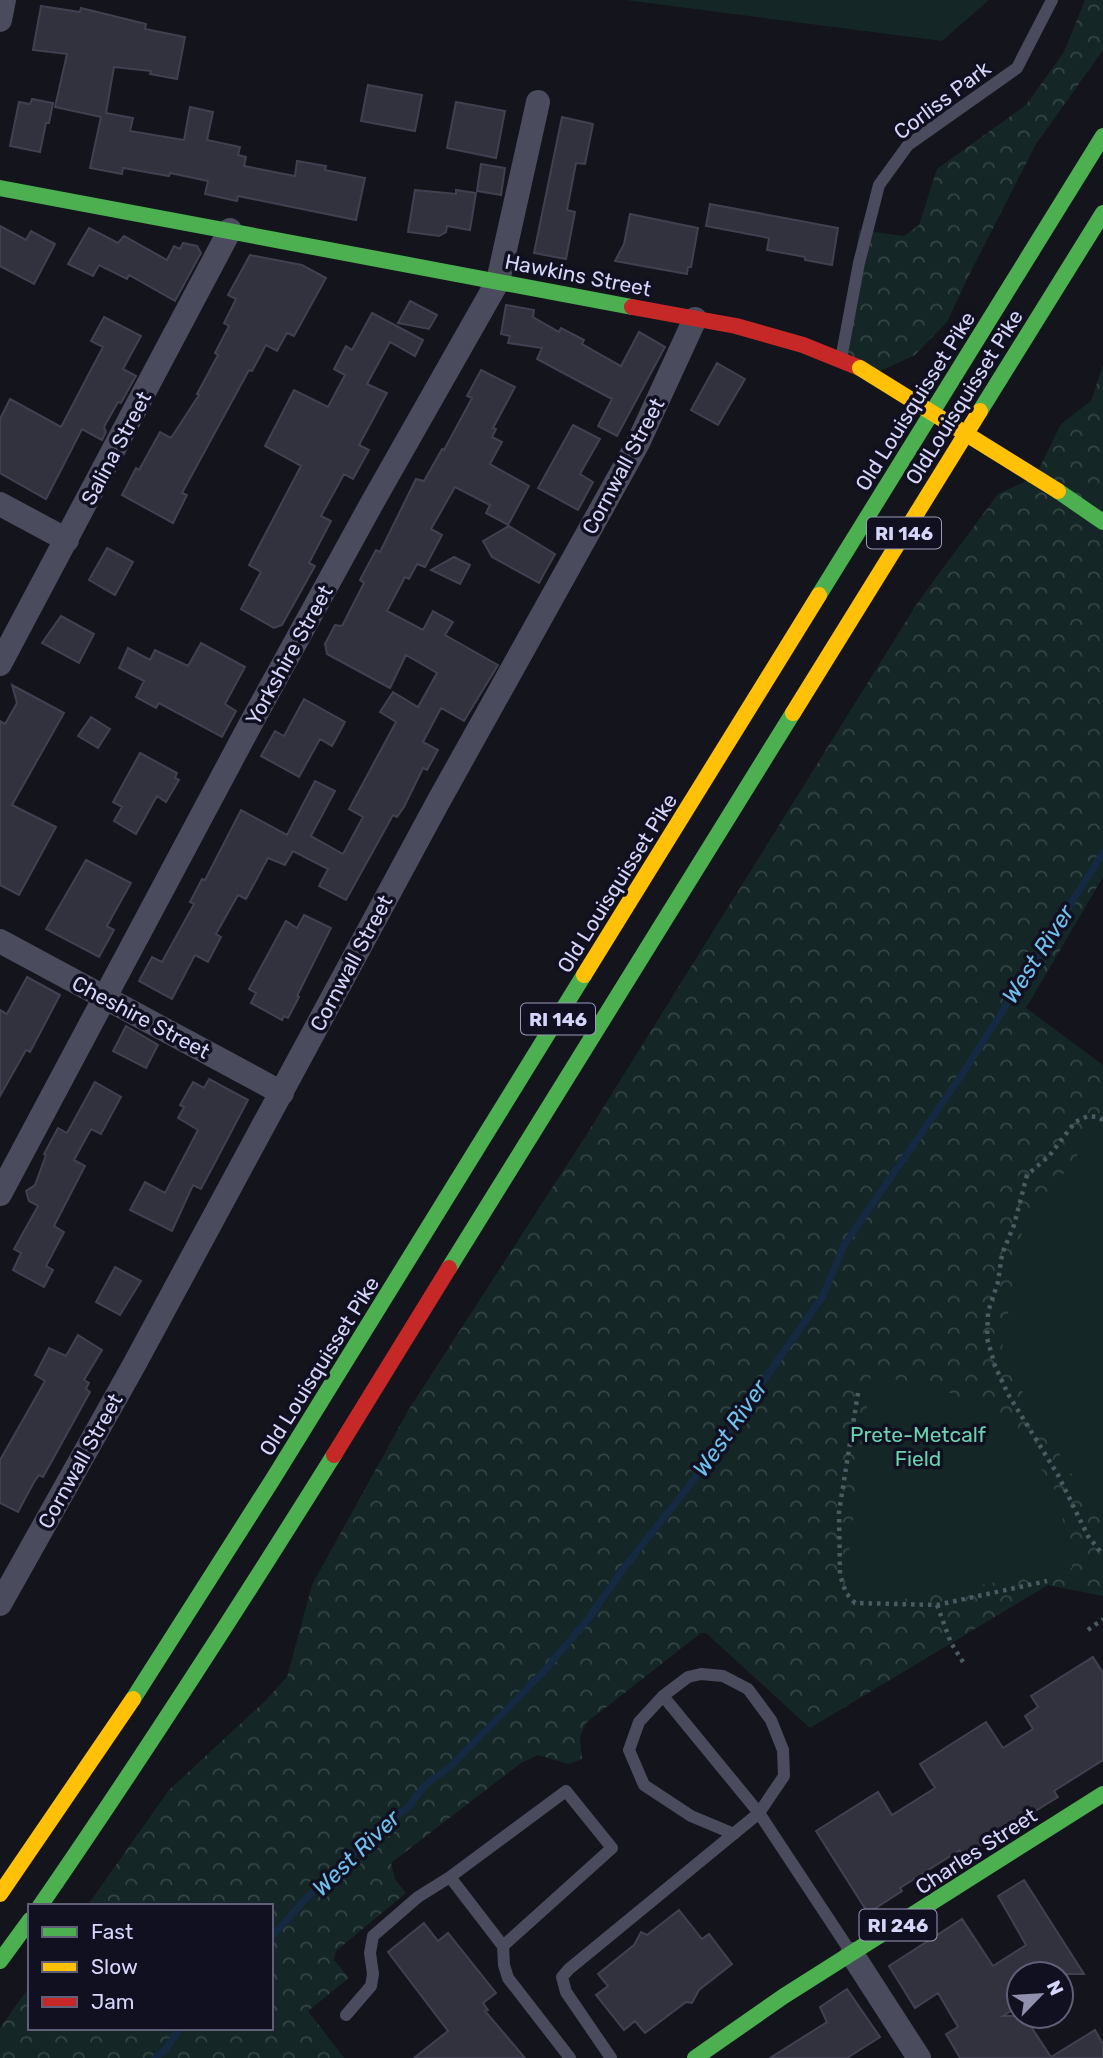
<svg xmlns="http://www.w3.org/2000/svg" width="1103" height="2058" font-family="Rubik,sans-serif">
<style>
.forest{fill:url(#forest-crowns)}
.pitch{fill:#142726}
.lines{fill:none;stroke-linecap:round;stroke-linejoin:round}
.stream{stroke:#152a42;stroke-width:7}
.building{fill:#32323f;stroke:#414050;stroke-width:2}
.path{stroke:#4c5a63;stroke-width:4.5;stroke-dasharray:3.5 5;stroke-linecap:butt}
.lane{stroke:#4a4b5d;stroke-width:12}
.street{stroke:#4a4b5d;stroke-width:24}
.fast{stroke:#4caf50;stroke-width:16}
.slow{stroke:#ffc107;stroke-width:16}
.jam{stroke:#c62828;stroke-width:16}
.slow-bridge{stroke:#ffc107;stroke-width:16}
.labels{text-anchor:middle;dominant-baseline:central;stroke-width:7;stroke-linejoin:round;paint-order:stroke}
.shield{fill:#111021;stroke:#9b9ab9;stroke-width:2}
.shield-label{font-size:19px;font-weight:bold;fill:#d6d5fa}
.street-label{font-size:21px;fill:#d6d5fa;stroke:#111021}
.park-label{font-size:21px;fill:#6ad2ae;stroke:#111021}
.water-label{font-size:23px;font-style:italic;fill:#6fc0ee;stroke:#111021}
</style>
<defs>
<pattern id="forest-crowns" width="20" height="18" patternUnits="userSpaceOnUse" patternTransform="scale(1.75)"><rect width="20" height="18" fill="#142726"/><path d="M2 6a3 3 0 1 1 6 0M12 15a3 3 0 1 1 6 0" fill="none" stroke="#354546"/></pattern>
</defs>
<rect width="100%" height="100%" fill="#14141d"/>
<path class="forest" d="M 1085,0 L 1103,0 L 1103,50 L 1036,144 L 968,277 L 947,322 L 915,355 L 876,373 L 844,354 L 859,230 L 904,236 L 919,225 L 937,169 L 1026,105 L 1064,52 Z
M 1103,365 L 1103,877 L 1026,1008 L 1103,1065 L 1103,1596 L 1048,1585 L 810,1728 L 706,1633 L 701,1633 L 586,1723 L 580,1737 L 582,1759 L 568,1764 L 538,1755 L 521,1763 L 391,1863 L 395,1879 L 406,1893 L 336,1951 L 334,1960 L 349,1978 L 308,2011 L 344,2058 L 0,2058 L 0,2028 L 30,1986 L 30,2028 L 271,2028 L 271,1906 L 87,1906 L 169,1790 L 265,1701 L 287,1677 L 312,1585 L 409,1409 L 585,1137 L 918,602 L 998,494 L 1035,477 L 1061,424 L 1091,401 Z"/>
<path class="pitch" d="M 626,0 L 989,0 L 942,41 Z
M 1098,1128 L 1103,1131 L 1103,1522 L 1094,1512 L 1001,1355 L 1023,1227 Z
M 871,1374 L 944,1390 L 1011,1423 L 1058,1495 L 1072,1568 L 861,1607 L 845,1586 Z"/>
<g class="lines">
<path class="stream" d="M 271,1937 L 315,1889 L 362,1845 L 409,1806 L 426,1784 L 451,1766 L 544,1671 L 589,1618 L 620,1573 L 692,1482 L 823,1296 L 844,1245 L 963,1073 L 1103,853
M 155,2058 L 166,2049 L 180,2028"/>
</g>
<path class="building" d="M 41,6 L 80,12 L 81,8 L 146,24 L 145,29 L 185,37 L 177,79 L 150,74 L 151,71 L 114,67 L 106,113 L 133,118 L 130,131 L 184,140 L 190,107 L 213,112 L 207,140 L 240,147 L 238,155 L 246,157 L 244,166 L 295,176 L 297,161 L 326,166 L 325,170 L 365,178 L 356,220 L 238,196 L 237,201 L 205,194 L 208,181 L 170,173 L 169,176 L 123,168 L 122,174 L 90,168 L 101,117 L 55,107 L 67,54 L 33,50 Z
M 368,85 L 422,95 L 415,131 L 361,121 Z
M 32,99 L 53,103 L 49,123 L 46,123 L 40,152 L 10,146 L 19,102 L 30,104 Z
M 456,102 L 505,111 L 496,158 L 447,148 Z
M 562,117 L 593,124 L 585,164 L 576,163 L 567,210 L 575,212 L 566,259 L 534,253 Z
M 481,164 L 505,168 L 501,195 L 477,191 Z
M 415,190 L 456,194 L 456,190 L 476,193 L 470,230 L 447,226 L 446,232 L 439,236 L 408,232 Z
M 710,204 L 838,228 L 832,265 L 805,260 L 805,257 L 767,250 L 769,238 L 706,226 Z
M 630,214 L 698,228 L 691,267 L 688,267 L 687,274 L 615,261 L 624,244 Z
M 0,226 L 26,240 L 31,231 L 55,244 L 34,284 L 0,266 Z
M 89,228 L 118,243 L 124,236 L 167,260 L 174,246 L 180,249 L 183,243 L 197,246 L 201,253 L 175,301 L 129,275 L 127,279 L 99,265 L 93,276 L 68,264 Z
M 250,255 L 302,265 L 326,278 L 294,336 L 287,333 L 277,351 L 266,345 L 252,371 L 249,370 L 182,493 L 187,495 L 173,523 L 122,495 L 136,468 L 139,470 L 160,432 L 171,438 L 199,395 L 197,394 L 218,355 L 215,353 L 229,326 L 224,323 L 236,299 L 228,295 Z
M 410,301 L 437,315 L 429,329 L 398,323 Z
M 506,305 L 534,310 L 533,317 L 559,332 L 561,328 L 584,340 L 582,344 L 621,366 L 639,332 L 665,347 L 617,436 L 598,426 L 612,399 L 537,359 L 542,348 L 508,343 L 510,336 L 501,334 Z
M 372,313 L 423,340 L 415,356 L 390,342 L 367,384 L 387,393 L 359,445 L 369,450 L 353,479 L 344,474 L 321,516 L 331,521 L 309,563 L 315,566 L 282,625 L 274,628 L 241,609 L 261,572 L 249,565 L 301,466 L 265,446 L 294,390 L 328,407 L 345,375 L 334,369 L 346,346 L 352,350 Z
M 104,317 L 141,336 L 123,369 L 136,376 L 121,403 L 118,402 L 104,427 L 106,432 L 102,440 L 82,429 L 46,499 L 0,473 L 0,419 L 10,399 L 61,427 L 103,347 L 91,341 Z
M 717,363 L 745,379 L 718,425 L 691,410 Z
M 481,370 L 515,387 L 493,428 L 496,429 L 492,437 L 502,442 L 490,464 L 529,486 L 508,525 L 486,513 L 490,505 L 455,487 L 431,529 L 442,535 L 425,567 L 417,564 L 409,579 L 405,577 L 387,611 L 423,630 L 433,611 L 453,622 L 445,635 L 498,665 L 464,721 L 441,708 L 423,742 L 438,750 L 427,770 L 423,768 L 404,807 L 397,817 L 393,815 L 346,900 L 319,886 L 328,869 L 293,851 L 285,865 L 268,858 L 246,899 L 238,895 L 216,934 L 221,937 L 208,962 L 195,955 L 172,999 L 139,981 L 152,957 L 162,962 L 194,904 L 190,902 L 202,879 L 205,880 L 241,810 L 287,835 L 315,781 L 335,791 L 311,836 L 343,854 L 363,817 L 349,809 L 396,722 L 380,712 L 393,692 L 418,707 L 437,673 L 406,655 L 390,688 L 327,654 L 325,644 L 335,625 L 342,626 L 364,583 L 360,580 L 376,550 L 380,552 L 416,479 L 424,481 L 442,449 L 444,450 L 472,398 L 467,396 Z
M 573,425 L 600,439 L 580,474 L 593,482 L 578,510 L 538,488 Z
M 509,526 L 555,554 L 539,583 L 492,557 L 483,541 Z
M 107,548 L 133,562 L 115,595 L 89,580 Z
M 454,557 L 470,565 L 460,584 L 431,570 Z
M 61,616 L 94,634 L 79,663 L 42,643 Z
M 201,643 L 245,667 L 225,704 L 236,711 L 222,737 L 159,703 L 156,708 L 136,697 L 144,681 L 119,668 L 128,648 L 150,660 L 155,650 L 188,666 Z
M 12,685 L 64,713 L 12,805 L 56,827 L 19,895 L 0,885 L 0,721 L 5,724 L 17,703 Z
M 304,699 L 345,722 L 332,746 L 320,739 L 299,777 L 261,756 L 275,731 L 284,736 Z
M 91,717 L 110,729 L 98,748 L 78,736 Z
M 140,753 L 177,773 L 175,778 L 179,780 L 166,802 L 157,796 L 136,834 L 114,821 L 122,807 L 113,802 Z
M 86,860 L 131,883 L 107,926 L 114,930 L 99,957 L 46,929 Z
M 304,915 L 331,928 L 297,996 L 299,997 L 288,1018 L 284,1016 L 282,1020 L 251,1003 L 256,993 L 249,989 L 286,921 L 297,928 Z
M 27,977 L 60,995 L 30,1052 L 26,1050 L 0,1096 L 0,1010 L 7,1014 Z
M 126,1026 L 158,1045 L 146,1068 L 113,1051 Z
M 209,1079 L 248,1100 L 201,1189 L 193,1185 L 172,1231 L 130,1210 L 145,1182 L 165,1193 L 198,1130 L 178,1118 L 184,1107 L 180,1105 L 193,1082 L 204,1088 Z
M 95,1082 L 121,1097 L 101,1134 L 91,1129 L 74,1160 L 85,1166 L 54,1226 L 64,1232 L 46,1266 L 53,1270 L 44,1287 L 13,1270 L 21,1253 L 14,1249 L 38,1206 L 29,1201 L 26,1191 L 35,1185 L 46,1155 L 44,1154 L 58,1128 L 67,1133 Z
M 115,1267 L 141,1281 L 120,1315 L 96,1302 Z
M 78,1335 L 102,1350 L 84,1380 L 89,1383 L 86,1389 L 90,1392 L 43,1477 L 39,1475 L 34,1482 L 18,1512 L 0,1503 L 0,1460 L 45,1381 L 35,1375 L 49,1348 L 66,1356 Z
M 1093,1657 L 1103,1673 L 1103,1760 L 1054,1791 L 1058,1797 L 963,1856 L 960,1850 L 900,1888 L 902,1891 L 868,1913 L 816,1831 L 878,1792 L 892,1815 L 935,1788 L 920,1764 L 986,1722 L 1003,1748 L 1033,1729 L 1025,1716 L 1038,1707 L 1031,1696 Z
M 1024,1880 L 1084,1974 L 1019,1974 L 1019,2006 L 1003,2016 L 1024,2016 L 1051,2057 L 1095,2030 L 1103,2044 L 1103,2058 L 960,2058 L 946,2034 L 958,2027 L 938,1993 L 915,2008 L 889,1966 L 962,1919 L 993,1966 L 1026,1945 L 998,1896 Z
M 679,1910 L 702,1939 L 709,1934 L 732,1964 L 699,1990 L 692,2003 L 686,2002 L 645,2033 L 635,2021 L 624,2030 L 596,1995 L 608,1986 L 598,1974 L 634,1945 L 641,1932 L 647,1935 Z
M 424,1923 L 438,1941 L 448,1933 L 496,1993 L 483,2003 L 488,2010 L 485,2011 L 525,2058 L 414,2058 L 448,2031 L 388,1952 Z
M 847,1989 L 880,2037 L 847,2058 L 770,2058 L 827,2022 L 820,2007 Z"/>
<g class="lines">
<path class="path" d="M 1103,1120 L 1098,1117 L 1088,1116 L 1075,1122 L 1049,1156 L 1027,1175 L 1014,1225 L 1002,1254 L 998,1282 L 988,1312 L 987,1338 L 995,1366 L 1008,1394 L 1058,1475 L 1088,1536 L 1103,1555
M 858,1393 L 839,1512 L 840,1575 L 846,1593 L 855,1603 L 937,1605 L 1047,1581
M 937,1605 L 951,1643 L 963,1662
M 1088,1630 L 1103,1619"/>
<path class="lane" d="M 841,359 L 859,263 L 879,185 L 908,145 L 1017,68 L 1052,0
M 663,1696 L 759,1813 L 850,1951
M 503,1946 L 612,1848 L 566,1791 L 450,1877 L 503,1946 L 504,1965 L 508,1978 L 570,2058
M 346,2015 L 371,1986 L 373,1974 L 370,1953 L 373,1936 L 418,1897 L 450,1877
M 611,2058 L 566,1992 L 562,1977 L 569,1969 L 759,1813 L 784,1776 L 783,1750 L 771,1720 L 748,1689 L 723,1676 L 701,1674 L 688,1677 L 663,1696 L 639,1722 L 629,1750 L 644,1785 L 691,1816 L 734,1834"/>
<path class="street" d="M 0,20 L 4,0
M 0,504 L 67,540
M 0,664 L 230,230
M 0,941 L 282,1093
M 0,1194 L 250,725 L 372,503 L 498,281 L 538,102
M 0,1604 L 134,1365 L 437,804 L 638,443 L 695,319
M 852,1954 L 919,2058"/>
<path class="fast" d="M 0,188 L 632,307
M 980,411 L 1103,213
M 1058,491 L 1103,522
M 819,595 L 1103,136
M 449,1268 L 793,713
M 133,1699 L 273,1479 L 584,975
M 40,1906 C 142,1758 239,1607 334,1455
M 0,1961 L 30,1920
M 695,2058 L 784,1996 L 1103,1794"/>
<path class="slow" d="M 793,713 L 980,411
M 584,975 L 819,595
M 0,1894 L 133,1699"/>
<path class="jam" d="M 632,307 L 736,326 L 803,345 L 860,368
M 334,1455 L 449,1268"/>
<path class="slow-bridge" d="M 860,368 L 1058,491"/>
</g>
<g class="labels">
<g class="shield">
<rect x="867" y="517.5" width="74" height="31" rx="5"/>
<rect x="521" y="1003.5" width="74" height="31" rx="5"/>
<rect x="859.5" y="1909.5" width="77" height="31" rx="5"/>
</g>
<g class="shield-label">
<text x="904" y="533">RI 146</text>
<text x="558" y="1019">RI 146</text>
<text x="898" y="1925">RI 246</text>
</g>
<g class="street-label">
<text transform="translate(942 100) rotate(-37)">Corliss Park</text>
<text transform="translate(578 275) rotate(11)">Hawkins Street</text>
<text transform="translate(964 397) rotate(-58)">OldLouisquisset Pike</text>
<text transform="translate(915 401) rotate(-58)">Old Louisquisset Pike</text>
<text transform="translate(116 448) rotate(-62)">Salina Street</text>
<text transform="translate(623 466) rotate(-62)">Cornwall Street</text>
<text transform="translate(289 655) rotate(-61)">Yorkshire Street</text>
<text transform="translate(617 883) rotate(-58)">Old Louisquisset Pike</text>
<text transform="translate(351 963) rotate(-62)">Cornwall Street</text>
<text transform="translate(141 1017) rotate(28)">Cheshire Street</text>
<text transform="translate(319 1366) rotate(-58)">Old Louisquisset Pike</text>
<text transform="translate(80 1461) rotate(-61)">Cornwall Street</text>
<text transform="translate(976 1851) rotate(-33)">Charles Street</text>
</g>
<g class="park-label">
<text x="918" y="1434">Prete-Metcalf<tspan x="918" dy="24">Field</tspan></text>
</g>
<g class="water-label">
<text transform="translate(1038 954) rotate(-57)">West River</text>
<text transform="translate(730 1428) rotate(-55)">West River</text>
<text transform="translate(356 1853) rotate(-44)">West River</text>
</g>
</g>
<rect x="28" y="1904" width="245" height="126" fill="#111021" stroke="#605f78" stroke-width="2"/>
<rect x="42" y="1927" width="35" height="10" fill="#4caf50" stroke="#605f78" stroke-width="2"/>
<text x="91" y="1939" font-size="21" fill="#d6d5fa">Fast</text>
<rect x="42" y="1962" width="35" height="10" fill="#ffc107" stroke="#605f78" stroke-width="2"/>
<text x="91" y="1974" font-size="21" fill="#d6d5fa">Slow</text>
<rect x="42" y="1997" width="35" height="10" fill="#c62828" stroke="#605f78" stroke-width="2"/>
<text x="91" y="2009" font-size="21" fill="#d6d5fa">Jam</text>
<g transform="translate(1040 1995) rotate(65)"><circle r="33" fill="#111021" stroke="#605f78" stroke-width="2"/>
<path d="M0-5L12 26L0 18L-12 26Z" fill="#9291ad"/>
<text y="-10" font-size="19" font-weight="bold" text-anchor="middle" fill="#d6d5fa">N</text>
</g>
</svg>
